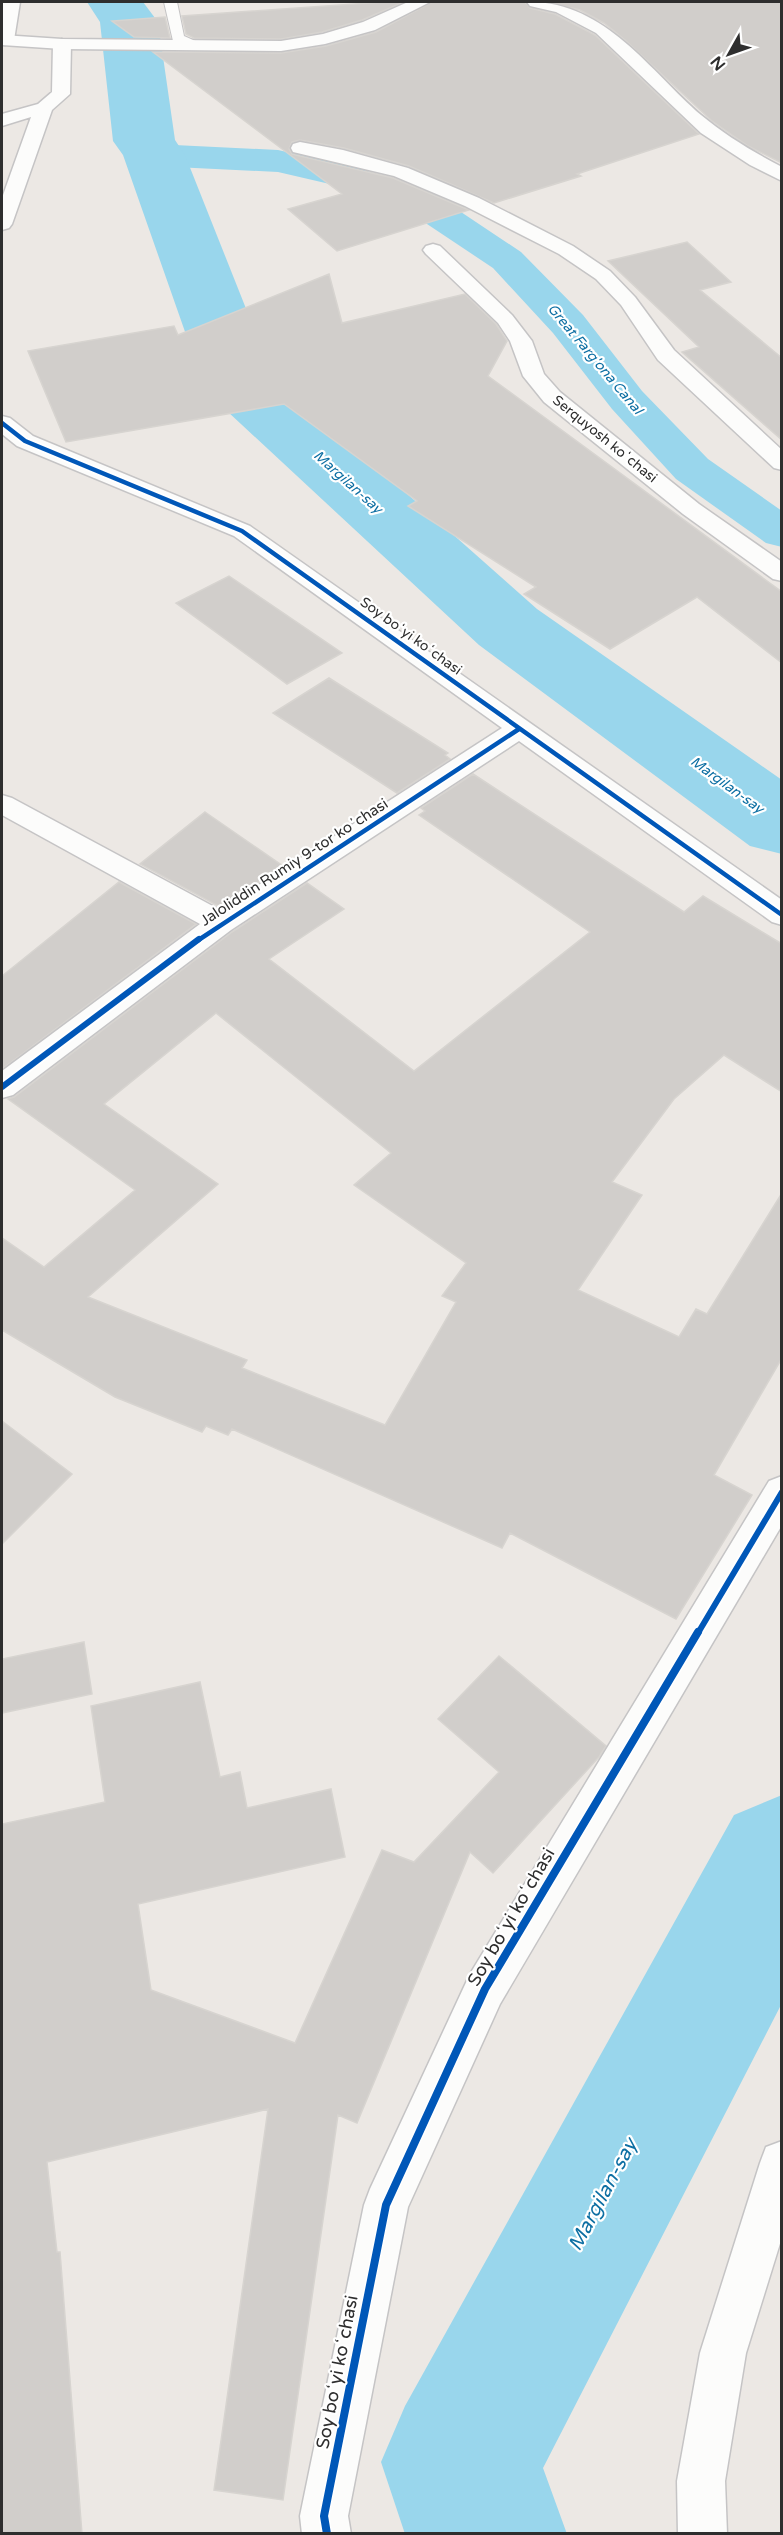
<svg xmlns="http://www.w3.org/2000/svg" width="783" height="2535" font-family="'Varela Round',sans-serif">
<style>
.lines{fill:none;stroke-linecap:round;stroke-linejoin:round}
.canal{fill:#99d6ec;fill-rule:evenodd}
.river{fill:#99d6ec;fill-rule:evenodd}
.building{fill:#d1cecb;stroke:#d7d4d0;stroke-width:1.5;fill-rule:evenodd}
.lane-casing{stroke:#c5c4c5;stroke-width:2}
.street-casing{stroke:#c5c4c5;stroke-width:3}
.secondary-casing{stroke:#c5c4c5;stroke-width:3}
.lane{fill:#fcfcfb;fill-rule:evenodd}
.street{fill:#fcfcfb;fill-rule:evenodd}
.secondary{fill:#fcfcfb;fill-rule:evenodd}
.cycleway-far2-casing{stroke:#fff;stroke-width:8}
.cycleway-far1-casing{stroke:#fff;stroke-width:10}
.cycleway-casing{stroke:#fff;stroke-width:11}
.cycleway-far2{stroke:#0057b8;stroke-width:4.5}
.cycleway-far1{stroke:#0057b8;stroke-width:6}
.cycleway{stroke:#0057b8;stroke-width:8}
.labels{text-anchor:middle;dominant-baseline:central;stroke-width:4.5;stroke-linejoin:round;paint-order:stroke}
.far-water-label{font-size:14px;font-style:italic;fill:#0d6fa3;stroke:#fff}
.far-street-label{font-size:14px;fill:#2e2e2e;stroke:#fff}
.street-label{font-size:15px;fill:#2e2e2e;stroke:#fff}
.near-street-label{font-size:18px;fill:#2e2e2e;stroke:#fff}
.near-water-label{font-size:20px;font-style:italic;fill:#0d6fa3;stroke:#fff}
</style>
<rect width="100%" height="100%" fill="#ece8e4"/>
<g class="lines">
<path class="canal" d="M 154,144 L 278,150 L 358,168 L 437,196 L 521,252 L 583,315 L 642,391 L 708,459 L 782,511 L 782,547 L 766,543 L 676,479 L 612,409 L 553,333 L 493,268 L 409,212 L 334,185 L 278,172 L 154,166 L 141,163 L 135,155 L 141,147 Z"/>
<path class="river" d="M 87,2 L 143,2 L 158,22 L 175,140 L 185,155 L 272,374 L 537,609 L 782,780 L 782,854 L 750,846 L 479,645 L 213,398 L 203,383 L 123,155 L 113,141 L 100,22 Z
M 782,1795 L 782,2003 L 543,2468 L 567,2534 L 405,2534 L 381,2462 L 405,2406 L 734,1815 Z"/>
</g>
<path class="building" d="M 383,2 L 404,2 L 362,20 L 322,32 L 281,39 L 194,38 L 186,34 L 182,16 Z
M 432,2 L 525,2 L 530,8 L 555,14 L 595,35 L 699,134 L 577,174 L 581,176 L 494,203 L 409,166 L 344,148 L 300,140 L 292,142 L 289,149 L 292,154 L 393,178 L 469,210 L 337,251 L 288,209 L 342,194 L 153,52 L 281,53 L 326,46 L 376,32 Z
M 547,2 L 782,2 L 782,163 L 748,146 L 712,121 L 625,40 L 604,23 L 580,10 Z
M 165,17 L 170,38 L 134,37 L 112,21 Z
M 687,242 L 731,282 L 700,290 L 782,358 L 782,440 L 682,352 L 699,347 L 608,261 Z
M 329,274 L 342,323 L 465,294 L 496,324 L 507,341 L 488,376 L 782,592 L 782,663 L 697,597 L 610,649 L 524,594 L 536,587 L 408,506 L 417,501 L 284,404 L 66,442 L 28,351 L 174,326 L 178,335 Z
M 229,576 L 342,653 L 287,684 L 176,603 Z
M 329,678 L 448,753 L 445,755 L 450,759 L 397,793 L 273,713 Z
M 473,774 L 684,912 L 703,896 L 782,944 L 782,1092 L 724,1055 L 674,1099 L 612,1182 L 642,1195 L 578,1290 L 679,1337 L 696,1309 L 707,1314 L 782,1193 L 782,1358 L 714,1475 L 752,1495 L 676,1619 L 510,1533 L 502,1548 L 232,1429 L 228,1435 L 206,1426 L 202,1432 L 115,1397 L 2,1330 L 2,1238 L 44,1267 L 135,1190 L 8,1099 L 14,1097 L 232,932 L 307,883 L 344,909 L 269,959 L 414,1071 L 590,932 L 419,815 L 425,811 L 421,808 ZM 216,1013 L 391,1153 L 354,1185 L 466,1263 L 442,1296 L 456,1302 L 385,1425 L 242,1368 L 247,1360 L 88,1297 L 218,1184 L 104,1104 Z
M 205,812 L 283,866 L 220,907 L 140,864 Z
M 119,882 L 196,924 L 2,1069 L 2,976 Z
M 2,1421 L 72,1474 L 2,1544 Z
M 84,1642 L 92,1694 L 2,1713 L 2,1659 Z
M 499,1656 L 606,1746 L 599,1757 L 493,1873 L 470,1852 L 357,2123 L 338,2115 L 283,2500 L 214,2490 L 268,2109 L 47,2162 L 57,2252 L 60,2252 L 82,2534 L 2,2534 L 2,1824 L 105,1802 L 91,1706 L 200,1682 L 220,1777 L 240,1772 L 247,1808 L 331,1789 L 345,1857 L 138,1904 L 151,1990 L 295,2043 L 382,1850 L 414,1862 L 499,1772 L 438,1719 Z"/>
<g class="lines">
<g class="lane-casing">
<path id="lane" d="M 164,2 L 177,2 L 184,36 L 202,44 L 202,50 L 192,50 L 173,41 Z"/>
</g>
<g class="street-casing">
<path id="street" d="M 2,2 L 20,2 L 14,40 L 5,45 L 2,44 Z
M 527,2 C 604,0 650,71 701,115 C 725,135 753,152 782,167 L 782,181 L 750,165 L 701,133 L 596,33 L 556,12 L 530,6 Z
M 62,39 L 71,44 L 70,94 L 52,110 L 12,224 L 9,228 L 2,230 L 2,198 L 31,117 L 2,126 L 2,114 L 38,104 L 52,92 L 53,44 Z
M 300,142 L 343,150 L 408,168 L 479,198 L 573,246 L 610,271 L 635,297 L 674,350 L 782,450 L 782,470 L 774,468 L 658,360 L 621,305 L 596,279 L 559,254 L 465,206 L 394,176 L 293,152 L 291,148 L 293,144 Z
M 433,244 L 440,246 L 512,315 L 532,341 L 544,374 L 560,392 L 699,504 L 782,562 L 782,581 L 773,579 L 683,514 L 544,402 L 523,376 L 510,341 L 498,323 L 426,254 L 423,250 L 426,246 Z
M 2,416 L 10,418 L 33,436 L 250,526 L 782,900 L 782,925 L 772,922 L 519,741 L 231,930 L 13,1095 L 2,1098 L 2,1071 L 200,924 L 2,815 L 2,795 L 12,798 L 220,910 L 502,728 L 234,536 L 17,446 L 2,434 Z
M 782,1476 L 782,1525 L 500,2004 L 408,2207 L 348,2516 L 351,2534 L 302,2534 L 300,2516 L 364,2205 L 370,2189 L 470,1974 L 769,1481 Z
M 782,2141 L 782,2237 L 746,2353 L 725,2481 L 727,2534 L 678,2534 L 677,2481 L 700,2353 L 760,2163 L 766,2147 Z"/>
</g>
<g class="secondary-casing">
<path id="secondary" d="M 408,2 L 430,2 L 375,30 L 325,44 L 281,51 L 62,49 L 2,45 L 2,35 L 62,39 L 281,41 L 323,34 L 363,22 Z"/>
</g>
<use href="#lane" class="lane"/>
<use href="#street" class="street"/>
<use href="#secondary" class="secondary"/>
<g class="cycleway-far2-casing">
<path id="cycleway-far2" d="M 2,423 L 25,441 L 242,531 L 782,915
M 197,941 L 519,729"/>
</g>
<g class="cycleway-far1-casing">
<path id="cycleway-far1" d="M 2,1087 L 199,939
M 698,1633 L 782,1492"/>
</g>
<g class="cycleway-casing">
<path id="cycleway" d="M 327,2534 L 324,2516 L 386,2205 L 485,1989 L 698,1632"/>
</g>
<use href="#cycleway-far2" class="cycleway-far2"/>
<use href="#cycleway-far1" class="cycleway-far1"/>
<use href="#cycleway" class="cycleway"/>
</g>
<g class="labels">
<g class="far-water-label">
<text transform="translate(595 359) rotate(50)">Great Farg'ona Canal</text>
<text transform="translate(348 482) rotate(42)">Margilan-say</text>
<text transform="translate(727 785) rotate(36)">Margilan-say</text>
</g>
<g class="far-street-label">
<text transform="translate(605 439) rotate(39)">Serquyosh koʻchasi</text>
<text transform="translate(411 636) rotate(36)">Soy boʻyi koʻchasi</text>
</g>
<g class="street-label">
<text transform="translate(294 862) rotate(-33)">Jaloliddin Rumiy 9-tor koʼchasi</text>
</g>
<g class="near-street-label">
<text transform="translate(511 1917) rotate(-60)">Soy boʻyi koʻchasi</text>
<text transform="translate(337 2372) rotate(-79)">Soy boʻyi koʻchasi</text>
</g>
<g class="near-water-label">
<text transform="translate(603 2195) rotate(-62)">Margilan-say</text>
</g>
</g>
<rect width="783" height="2535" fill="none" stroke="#2e2e2e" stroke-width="6"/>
<g transform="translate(729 54) rotate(230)" stroke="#ffffff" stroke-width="4.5" paint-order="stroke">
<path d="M0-4.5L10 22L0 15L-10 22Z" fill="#2e2e2e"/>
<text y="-9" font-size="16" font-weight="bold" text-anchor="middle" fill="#2e2e2e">N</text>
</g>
</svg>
